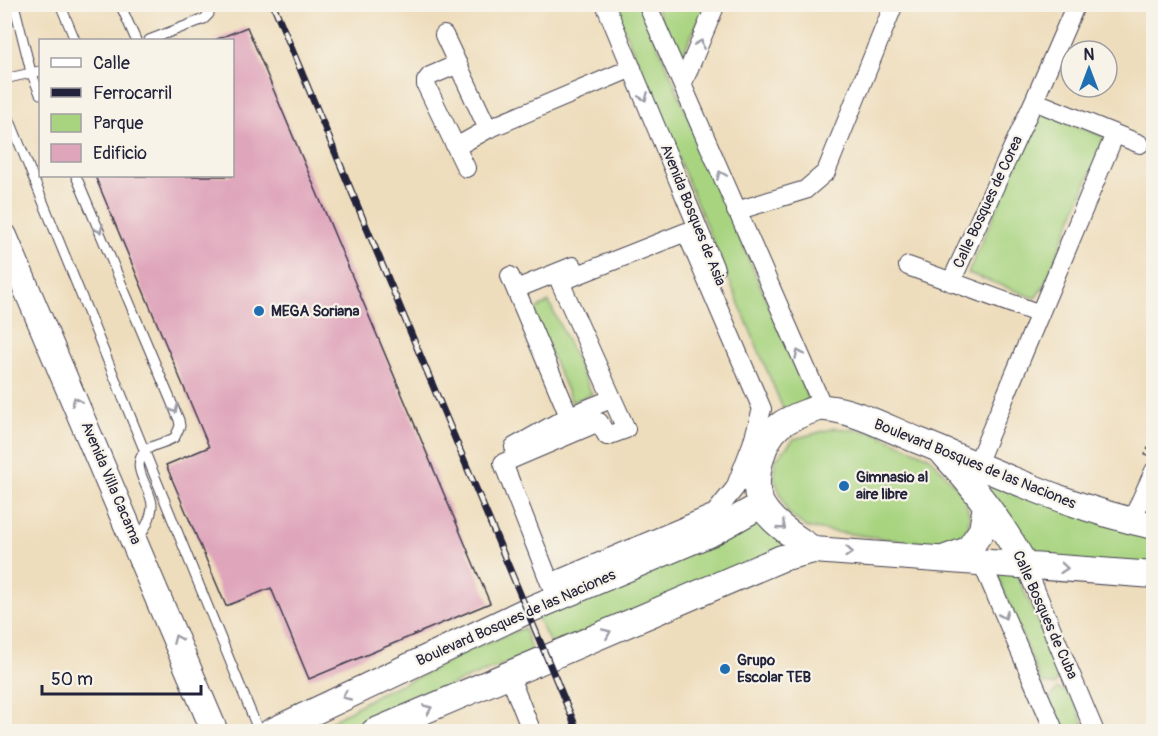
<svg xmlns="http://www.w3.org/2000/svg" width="1158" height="736" font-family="Pangolin,sans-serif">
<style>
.green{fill:#a8d480;stroke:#657b5e;stroke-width:1.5}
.building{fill:#dfa5bb}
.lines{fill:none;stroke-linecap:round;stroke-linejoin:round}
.lane-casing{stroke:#413e4e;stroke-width:11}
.street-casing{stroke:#413e4e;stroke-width:20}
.secondary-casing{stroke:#413e4e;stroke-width:28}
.path{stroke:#413e4e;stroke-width:4;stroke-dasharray:1.5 4.5;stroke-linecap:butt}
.lane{stroke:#fff;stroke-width:9}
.street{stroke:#fff;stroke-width:18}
.secondary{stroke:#fff;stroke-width:26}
.rail-casing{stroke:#22223b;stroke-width:7}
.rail{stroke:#f7f3e8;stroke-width:4.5;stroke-dasharray:14;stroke-linecap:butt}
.oneway{stroke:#9c9ca7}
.poi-dot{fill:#1f6fb2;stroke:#f7f3e8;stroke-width:2}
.labels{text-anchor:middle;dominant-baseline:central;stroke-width:4.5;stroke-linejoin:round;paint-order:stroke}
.street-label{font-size:15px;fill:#22223b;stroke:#f7f3e8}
.poi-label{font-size:15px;font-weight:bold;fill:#22223b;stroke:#f7f3e8;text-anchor:start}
</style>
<rect width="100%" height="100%" fill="#f7f3e8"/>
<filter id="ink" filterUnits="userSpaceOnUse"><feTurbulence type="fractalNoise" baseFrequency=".0167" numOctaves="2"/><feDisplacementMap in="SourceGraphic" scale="12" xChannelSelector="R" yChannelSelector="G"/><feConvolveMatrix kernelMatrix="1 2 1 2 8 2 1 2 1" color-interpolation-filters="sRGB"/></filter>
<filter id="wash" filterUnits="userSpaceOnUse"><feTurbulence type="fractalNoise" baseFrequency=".008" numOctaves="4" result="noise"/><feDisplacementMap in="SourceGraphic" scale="24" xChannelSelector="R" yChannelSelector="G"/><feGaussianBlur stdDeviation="1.35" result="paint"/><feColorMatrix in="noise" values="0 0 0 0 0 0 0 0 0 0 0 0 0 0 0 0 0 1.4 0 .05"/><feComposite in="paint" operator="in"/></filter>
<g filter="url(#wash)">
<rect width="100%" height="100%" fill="#eeddbc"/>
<path class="green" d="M 614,5 L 641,5 L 810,403 L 784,411 Z
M 655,5 L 706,5 L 679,61 Z
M 1040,112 L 1105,137 L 1044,286 L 1035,298 L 968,273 Z
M 549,302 L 592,394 L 572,402 L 532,311 Z
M 835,428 L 873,432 L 930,457 L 964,496 L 970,517 L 966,535 L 946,545 L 909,542 L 807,528 L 788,513 L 774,478 L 775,460 L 794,439 Z
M 970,472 L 1153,529 L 1153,570 L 1031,557 Z
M 758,519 L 789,550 L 552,647 L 537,617 Z
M 1015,570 L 1060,673 L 1055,685 L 1041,683 L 996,571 Z
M 524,628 L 532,653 L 403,704 L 342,731 L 314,732 L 380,693 L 423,675 L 468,650 Z
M 1057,689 L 1070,692 L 1087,731 L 1062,731 L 1048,701 Z"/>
<g id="blocks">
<path class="building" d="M 247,27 L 490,603 L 309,679 L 271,588 L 226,606 L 166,465 L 209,447 L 95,176 L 232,176 L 232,40 L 215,40 Z"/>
</g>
</g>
<g filter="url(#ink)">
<use href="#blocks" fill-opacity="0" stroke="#413e4e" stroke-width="1.5"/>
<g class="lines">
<g class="lane-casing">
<path id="lane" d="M 14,4 L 31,72 L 40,94
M 60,4 L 75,40
M 120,4 L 136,40
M 149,40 L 204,19 L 209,14 L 208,4
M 4,79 L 40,71
M 4,106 L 259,732
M 76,176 L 179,420 L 180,426 L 175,437 C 167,443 152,444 145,451 C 129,468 151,487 152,505 C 152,518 144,530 138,540"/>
</g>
<g class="street-casing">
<path id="street" d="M 605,4 L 715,269
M 647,4 L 823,407
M 444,35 L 488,129
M 458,64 L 430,76 L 426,81 L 426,85 L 466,168
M 683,83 L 716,4
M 1034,101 L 1140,144
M 456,147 L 488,129 L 632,68
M 736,211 L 805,190 L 826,172 L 894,4
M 686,232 L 762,409 L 752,444 L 735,488 L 715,513 L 550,583 L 503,463 L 599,422 L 607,436 L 626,429 L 560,282 Z
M 908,266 L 1040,314
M 510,276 L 569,416
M 951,282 L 1034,101 L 1076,4
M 516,289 L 573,266
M 514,447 L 569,416 L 604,402
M 977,464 L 1115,134
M 1131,522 L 1154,471
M 981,561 L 1055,732
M 1025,565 L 1095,732
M 509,675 L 532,732"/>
</g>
<g class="secondary-casing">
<path id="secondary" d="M 4,236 L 215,732
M 944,454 C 975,488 1002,524 1025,565
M 814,550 C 794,536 758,516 757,489 C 756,469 763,440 779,426 C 786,420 799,415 807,412 C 813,410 819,407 825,408 C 855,410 891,430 919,441 C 996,472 1072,509 1154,526
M 943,559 L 968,550 L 982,530 L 986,505
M 271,732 L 526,611 L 713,532 L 761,505
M 374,732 L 782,558 L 814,550 L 1154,575"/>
</g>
<path class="path" d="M 1146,455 L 1154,437"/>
<use href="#lane" class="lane"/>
<use href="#street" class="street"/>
<use href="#secondary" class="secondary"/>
<g class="rail-casing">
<path id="rail" d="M 273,4 L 578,732"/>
</g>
<use href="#rail" class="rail"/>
</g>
<defs><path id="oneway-chevron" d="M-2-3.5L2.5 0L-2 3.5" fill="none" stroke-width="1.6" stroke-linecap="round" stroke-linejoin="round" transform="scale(1.5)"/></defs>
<g class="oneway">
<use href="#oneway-chevron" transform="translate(700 44) rotate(-67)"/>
<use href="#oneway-chevron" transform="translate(644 97) rotate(67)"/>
<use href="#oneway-chevron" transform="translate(721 175) rotate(-113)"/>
<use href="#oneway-chevron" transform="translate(99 229) rotate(66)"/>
<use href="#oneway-chevron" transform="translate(799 354) rotate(-114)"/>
<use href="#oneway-chevron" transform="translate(76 401) rotate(-113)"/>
<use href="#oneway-chevron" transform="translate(174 409) rotate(68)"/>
<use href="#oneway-chevron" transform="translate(782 526) rotate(41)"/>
<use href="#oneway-chevron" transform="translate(849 552) rotate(4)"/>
<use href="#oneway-chevron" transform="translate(1064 568) rotate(5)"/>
<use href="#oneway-chevron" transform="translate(1004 615) rotate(66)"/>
<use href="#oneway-chevron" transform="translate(607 633) rotate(-23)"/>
<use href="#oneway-chevron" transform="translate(177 639) rotate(-113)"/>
<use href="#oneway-chevron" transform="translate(346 696) rotate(155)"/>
<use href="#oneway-chevron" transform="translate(428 709) rotate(-23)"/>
</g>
</g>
<g class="poi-dot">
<circle cx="259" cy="311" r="6"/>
<circle cx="844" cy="486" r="6"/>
<circle cx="725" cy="669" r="6"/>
</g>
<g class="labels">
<g class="street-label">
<text transform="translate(988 202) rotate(-65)">Calle Bosques de Corea</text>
<text transform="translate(693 215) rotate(68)">Avenida Bosques de Asia</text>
<text transform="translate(975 464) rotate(22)">Boulevard Bosques de las Naciones</text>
<text transform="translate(111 483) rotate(67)">Avenida Villa Cacama</text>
<text transform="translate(1045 615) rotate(66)">Calle Bosques de Cuba</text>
<text transform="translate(516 618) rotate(-24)">Boulevard Bosques de las Naciones</text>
</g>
<g class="poi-label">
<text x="271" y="311">MEGA Soriana</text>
<text x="856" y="477">Gimnasio al<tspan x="856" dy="17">aire libre</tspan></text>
<text x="737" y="660">Grupo<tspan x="737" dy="17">Escolar TEB</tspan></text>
</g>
</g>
<rect width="1158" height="736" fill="none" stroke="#f7f3e8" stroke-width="24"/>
<rect x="39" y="39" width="195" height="138" fill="#f7f3e8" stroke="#a29fa3" stroke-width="1.5"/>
<rect x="51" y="58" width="30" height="9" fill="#ffffff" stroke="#a29fa3" stroke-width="1.5"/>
<text x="93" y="69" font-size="18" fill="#22223b">Calle</text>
<rect x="51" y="88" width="30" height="9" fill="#22223b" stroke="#a29fa3" stroke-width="1.5"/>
<text x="93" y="99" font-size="18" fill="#22223b">Ferrocarril</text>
<rect x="51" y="114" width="30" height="18" fill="#a8d480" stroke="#a29fa3" stroke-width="1.5"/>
<text x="93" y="129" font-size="18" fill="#22223b">Parque</text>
<rect x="51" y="144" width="30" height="18" fill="#dfa5bb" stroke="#a29fa3" stroke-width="1.5"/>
<text x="93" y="159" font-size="18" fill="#22223b">Edificio</text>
<g transform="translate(1089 69)"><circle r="28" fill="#f7f3e8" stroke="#a29fa3" stroke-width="1.5"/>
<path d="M0-4.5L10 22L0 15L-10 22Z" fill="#1f6fb2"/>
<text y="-9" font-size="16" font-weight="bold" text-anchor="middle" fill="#22223b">N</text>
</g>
<path d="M42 685v9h159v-9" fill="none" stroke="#22223b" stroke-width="3"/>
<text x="51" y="685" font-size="18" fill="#22223b" stroke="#f7f3e8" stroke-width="4.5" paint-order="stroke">50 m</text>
</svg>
